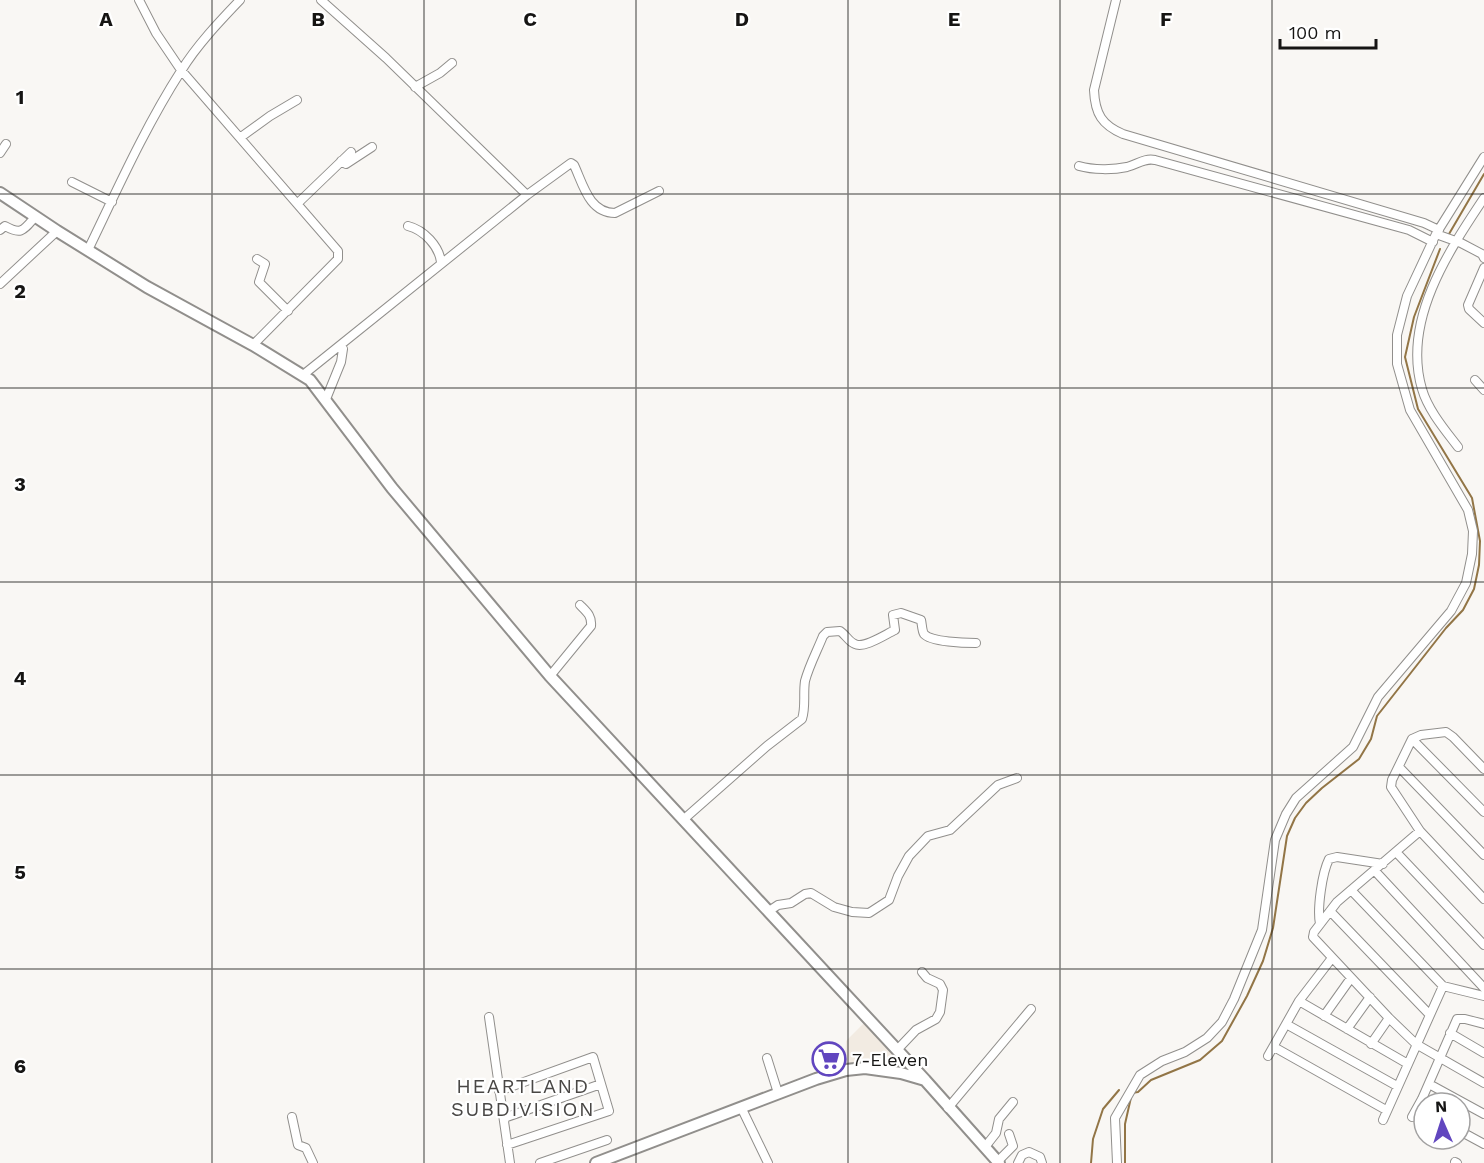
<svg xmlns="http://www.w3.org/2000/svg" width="1484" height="1163" font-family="'Work Sans',sans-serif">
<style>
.built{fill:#f2ebe2}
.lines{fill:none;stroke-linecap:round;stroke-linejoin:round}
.stream{stroke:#927546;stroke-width:2}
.street-casing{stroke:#918f8c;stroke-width:10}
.secondary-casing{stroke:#918f8c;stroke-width:14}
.street{stroke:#fff;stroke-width:8}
.secondary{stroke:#fff;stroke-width:10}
.grid{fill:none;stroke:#161514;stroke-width:1.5;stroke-opacity:0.55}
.labels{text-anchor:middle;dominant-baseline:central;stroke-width:4.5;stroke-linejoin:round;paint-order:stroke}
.poi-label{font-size:18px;fill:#161514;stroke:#fff;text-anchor:start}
.neighbourhood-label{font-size:20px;letter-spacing:1.5px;fill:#494745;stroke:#fff}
.grid-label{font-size:20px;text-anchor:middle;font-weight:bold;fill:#161514;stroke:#fff;stroke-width:4.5;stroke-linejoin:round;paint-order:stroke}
</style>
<rect width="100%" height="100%" fill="#f9f7f4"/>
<path class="built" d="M 864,1023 L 897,1055 L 895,1065 L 845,1063 L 846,1041 Z"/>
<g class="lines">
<path class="stream" d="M 1449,234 L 1484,174
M 1091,1163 L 1093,1139 L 1103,1109 L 1119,1090
M 1125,1163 L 1125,1124 L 1132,1093 L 1138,1092 L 1151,1080 L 1200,1060 L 1222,1041 L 1247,996 L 1263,961 L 1273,928 L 1287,836 L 1295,818 L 1306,803 L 1322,788 L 1359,759 L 1371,739 L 1377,716 L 1446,628 L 1463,610 L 1474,589 L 1479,565 L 1480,541 L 1472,498 L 1418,409 L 1405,357 L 1414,317 L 1440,249"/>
<g class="street-casing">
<path id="street" d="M 139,0 L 156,33 L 181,70 L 338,251 L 338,259 L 253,345
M 321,0 L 386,58 L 527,195 L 571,163 L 574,165 C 583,184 589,213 615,213 L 659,191
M 1116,0 L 1094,90 C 1095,114 1102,125 1123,134 L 1424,223 L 1439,230
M 415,87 L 440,73 L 452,63
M 241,137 L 270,116 L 297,100
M 0,153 L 6,144
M 341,161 L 346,164 L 372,147
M 1079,166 C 1093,170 1113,170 1127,167 C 1138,164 1144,158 1155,160 L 1409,230 L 1433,242
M 72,182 L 112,202
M 298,203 L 351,152
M 408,226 C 424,230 439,246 441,262
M 0,230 L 5,226 C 21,235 23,231 35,217
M 1436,234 L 1461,243 L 1482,254 L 1484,258
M 88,250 C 117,190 145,127 181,71 C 197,45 219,22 240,0
M 257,259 L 265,264 L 259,282 L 288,311
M 1484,268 L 1468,305 L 1469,309 L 1484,323
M 0,284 L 57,231
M 303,375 L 527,195
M 1475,380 L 1484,390
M 326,399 L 341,362 L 343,349
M 1458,447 C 1445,430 1428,410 1422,389 C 1402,321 1448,252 1484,198
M 550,676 L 591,626 C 592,616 587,612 580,605
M 1412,739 L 1484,812
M 1399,767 L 1484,855
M 1484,769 L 1453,737 L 1446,732 L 1421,735 L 1412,739 L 1392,780 L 1391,787 L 1420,831 L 1484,899
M 683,820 L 767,746 L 802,719 C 806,707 803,694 805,681 C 809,666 817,651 823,636 L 827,632 L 840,631 C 846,635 849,642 855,644 C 864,649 886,634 895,630 L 893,615 L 901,613 L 921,620 C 922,624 922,631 924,634 C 931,642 965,643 976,643
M 1420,831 L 1337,902 L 1314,932 L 1313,937 L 1389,1018 L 1416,1044 L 1484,1083
M 1396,852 L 1484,945
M 1375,871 L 1484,988
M 1351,890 L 1443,986 L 1484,996
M 769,911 L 778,905 L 791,903 L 805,894 L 811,893 L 834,907 L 852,912 L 869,913 L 889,900 L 898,876 L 909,856 L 928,836 L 950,830 L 998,785 L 1017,778
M 1330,911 L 1429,1014
M 1320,924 C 1317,909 1322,873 1329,859 L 1337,857 L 1383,864
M 1299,1001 L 1408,1064
M 1324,1016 L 1351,978
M 489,1017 L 510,1163
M 1286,1024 L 1397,1086
M 1347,1029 L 1370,997
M 1450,1033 L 1484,1053
M 1371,1044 L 1389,1018
M 1274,1047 L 1386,1110
M 897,1050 L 916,1030 L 936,1019 L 940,1012 L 943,990 L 940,984 L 927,978 L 922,972
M 1268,1056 L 1299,1001 L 1332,958
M 767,1058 L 778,1093
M 1429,1084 L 1484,1114
M 499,1091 L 593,1057 L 609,1111 L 507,1145
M 741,1107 L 768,1163
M 948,1108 L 1031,1009
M 292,1117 L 298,1145 L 306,1148 L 313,1163
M 1412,1117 L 1422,1099 L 1457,1019 L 1465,1019 L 1484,1024
M 504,1118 L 601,1084
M 1383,1120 L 1443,986
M 1460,1131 L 1484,1144
M 985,1147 L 996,1133 L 999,1119 L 1013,1102
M 998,1161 L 1013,1146 L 1009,1134
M 1455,1162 L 1457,1163
M 540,1163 L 607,1140
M 1018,1163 L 1022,1155 L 1029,1152 L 1040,1157 L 1042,1163
M 1117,1163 L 1115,1118 L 1140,1075 L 1162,1061 L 1185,1052 L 1207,1038 L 1222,1022 L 1234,999 L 1262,930 L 1275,840 L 1286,814 L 1296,798 L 1353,747 L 1378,697 L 1451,611 L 1466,583 L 1472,554 L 1473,531 L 1468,510 L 1410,410 L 1397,364 L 1397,335 L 1407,296 L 1436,234 L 1484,157"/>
</g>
<g class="secondary-casing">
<path id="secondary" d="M 0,193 L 57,231 L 147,287 L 253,345 L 310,380 L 392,488 L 550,676 L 925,1080
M 596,1163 L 816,1079 L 846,1070 L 865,1068 L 901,1073 L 925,1080 L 999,1163"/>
</g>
<use href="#street" class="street"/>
<use href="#secondary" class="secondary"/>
</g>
<path class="grid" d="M 212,0 L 212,1163M 424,0 L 424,1163M 636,0 L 636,1163M 848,0 L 848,1163M 1060,0 L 1060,1163M 1272,0 L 1272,1163M 0,194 L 1484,194M 0,388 L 1484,388M 0,582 L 1484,582M 0,775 L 1484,775M 0,969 L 1484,969"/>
<defs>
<g id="supermarket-ring" transform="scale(1.725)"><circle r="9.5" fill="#fff" stroke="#6146bf" stroke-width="1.5"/><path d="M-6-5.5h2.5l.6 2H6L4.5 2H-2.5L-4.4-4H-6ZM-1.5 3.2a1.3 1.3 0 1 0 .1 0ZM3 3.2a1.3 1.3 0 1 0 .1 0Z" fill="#6146bf"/></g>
</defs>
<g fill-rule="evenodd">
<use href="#supermarket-ring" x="829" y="1059"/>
</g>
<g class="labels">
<g class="poi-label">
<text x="852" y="1059">7-Eleven</text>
</g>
<g class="neighbourhood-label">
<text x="523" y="1086">HEARTLAND<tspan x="523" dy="23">SUBDIVISION</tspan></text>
</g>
</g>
<g class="grid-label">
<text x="106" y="26">A</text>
<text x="318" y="26">B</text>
<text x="530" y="26">C</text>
<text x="742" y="26">D</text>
<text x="954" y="26">E</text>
<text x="1166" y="26">F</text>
<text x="20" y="104">1</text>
<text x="20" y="298">2</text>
<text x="20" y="491">3</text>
<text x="20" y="685">4</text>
<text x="20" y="879">5</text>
<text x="20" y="1073">6</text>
</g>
<g transform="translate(1442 1121) rotate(357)"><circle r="28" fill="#ffffff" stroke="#a2a1a1" stroke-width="1.5"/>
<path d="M0-4.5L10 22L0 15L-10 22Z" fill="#6146bf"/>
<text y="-9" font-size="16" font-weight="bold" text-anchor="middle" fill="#161514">N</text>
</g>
<path d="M1280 39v9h96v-9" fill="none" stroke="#161514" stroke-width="3"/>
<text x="1289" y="39" font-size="18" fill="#161514" stroke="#ffffff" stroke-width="4.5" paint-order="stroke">100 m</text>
</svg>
